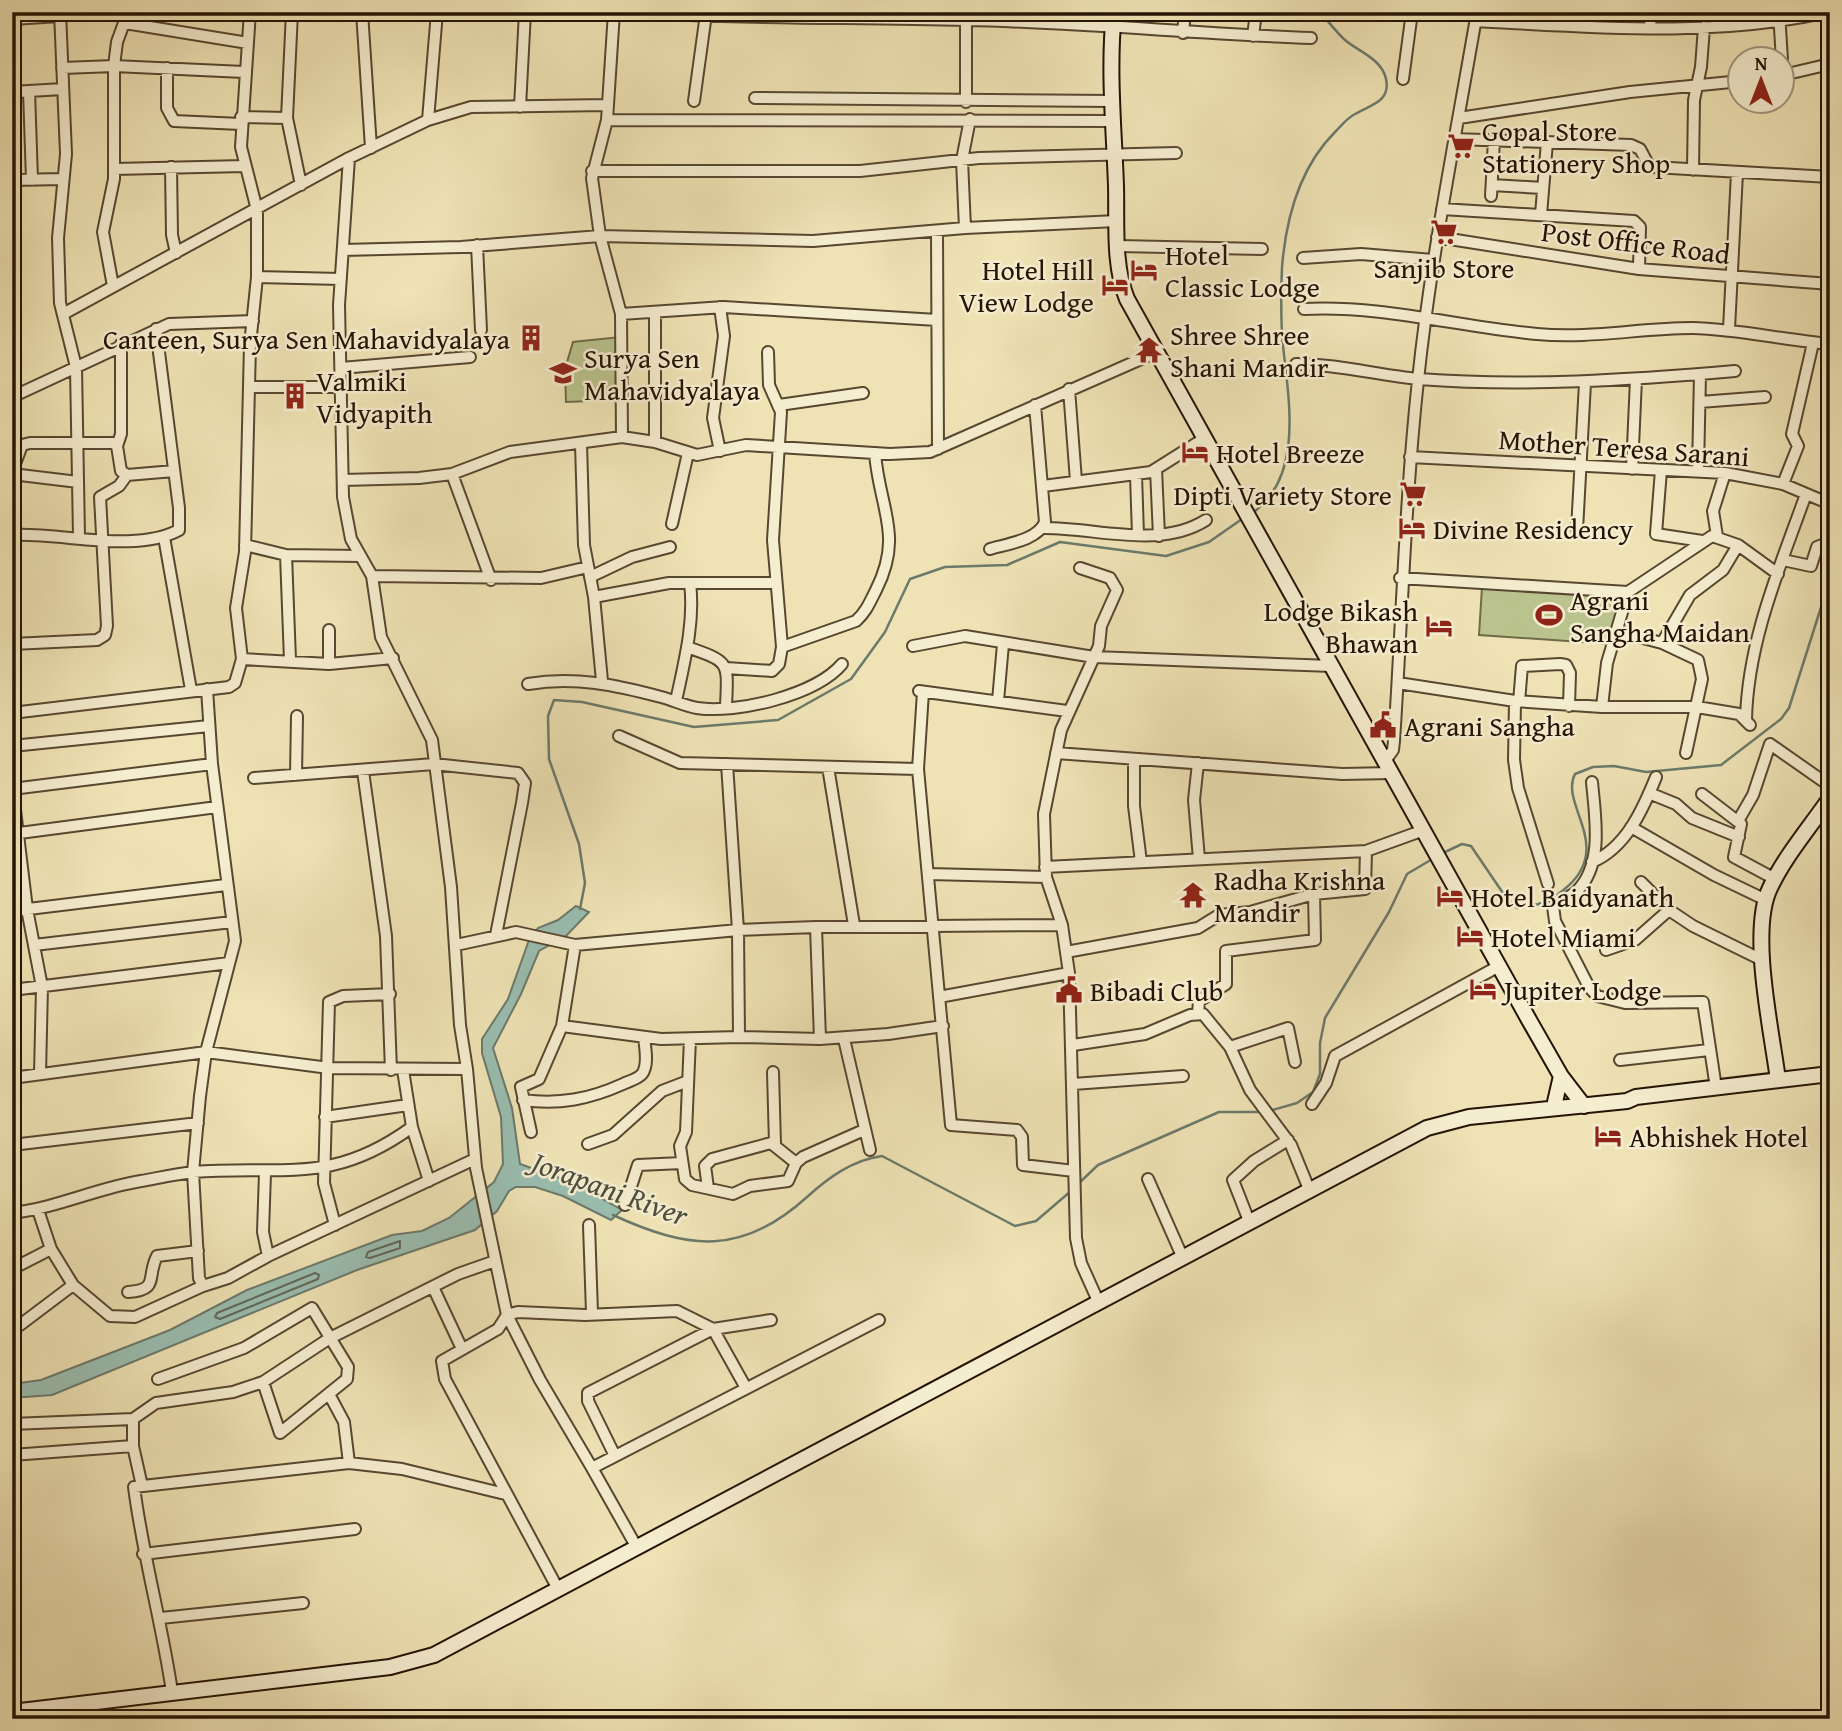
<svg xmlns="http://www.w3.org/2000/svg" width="1842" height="1731" font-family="'Gentium Book Plus',serif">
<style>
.green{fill:#bac38d;stroke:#6f6b48;stroke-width:2}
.water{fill:#9abeb1;stroke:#6b7a6c;stroke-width:2}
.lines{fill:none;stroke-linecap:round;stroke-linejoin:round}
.shore{stroke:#5f685a;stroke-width:2}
.stream{stroke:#6b7a6c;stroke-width:2.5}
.street-casing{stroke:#574730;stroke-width:14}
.secondary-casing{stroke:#241304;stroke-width:18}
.street{stroke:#f5edcf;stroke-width:10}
.secondary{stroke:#f5edcf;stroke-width:14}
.labels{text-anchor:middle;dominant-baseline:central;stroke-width:5;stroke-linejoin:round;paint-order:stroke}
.poi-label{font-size:28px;fill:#241304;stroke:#f5edcf;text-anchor:start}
.street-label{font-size:28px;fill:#241304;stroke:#f5edcf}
.water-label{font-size:30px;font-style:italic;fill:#4d4f41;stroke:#f5edcf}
</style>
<rect width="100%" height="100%" fill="#efe3b5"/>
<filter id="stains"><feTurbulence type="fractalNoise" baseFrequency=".00286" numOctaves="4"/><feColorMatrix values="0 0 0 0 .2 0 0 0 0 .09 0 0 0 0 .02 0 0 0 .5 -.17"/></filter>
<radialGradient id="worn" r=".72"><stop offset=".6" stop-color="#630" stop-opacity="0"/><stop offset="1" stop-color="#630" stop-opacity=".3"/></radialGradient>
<path class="green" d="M 620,337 L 618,400 L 566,402 L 565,369 L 573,342 Z
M 1482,587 L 1624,595 L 1610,644 L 1479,635 Z"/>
<path class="water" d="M 576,906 L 589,912 L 566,936 L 539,951 L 521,994 L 493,1048 L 512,1108 L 520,1164 L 574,1183 L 622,1210 L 611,1220 L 563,1196 L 535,1187 L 516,1187 L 509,1191 L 497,1211 L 475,1230 L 357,1270 L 52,1395 L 12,1398 L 12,1384 L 41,1380 L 170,1330 L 247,1290 L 392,1235 L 422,1231 L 449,1218 L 494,1182 L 503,1164 L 501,1117 L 482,1053 L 482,1039 L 508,999 L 529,940 L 538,928 L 558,920 Z"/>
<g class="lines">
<path class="shore" d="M 400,1241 L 400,1248 L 370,1258 L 366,1257 L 368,1252 Z
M 315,1273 L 319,1275 L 318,1279 L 220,1319 L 215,1317 L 217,1313 Z"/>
<path class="stream" d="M 1251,514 C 1307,476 1287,392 1282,336 C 1281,313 1281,289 1282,267 C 1286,218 1300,167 1335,132 C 1341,126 1347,118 1355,114 C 1370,105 1391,102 1386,79 C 1382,59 1359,52 1345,40 C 1336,32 1328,21 1320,12
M 1443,853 L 1462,844 L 1471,846 L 1507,899 L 1517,908 C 1536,907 1553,900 1567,887 C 1614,846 1559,804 1575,774 L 1593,767 L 1614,766 L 1646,772 L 1721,765 L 1781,719 L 1789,708 L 1830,579
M 580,909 L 585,883 L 579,844 L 549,759 L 548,716 L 554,700 L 582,702 L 694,727 L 778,720 L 851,679 L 885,632 L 910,579 L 945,567 L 1007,565 L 1060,542 L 1166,556 L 1209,542 L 1242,519
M 1269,1111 L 1297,1103 L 1313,1092 L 1320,1074 L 1320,1043 L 1325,1018 L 1389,912 L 1407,874 L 1434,858
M 1078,1184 L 1098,1165 L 1219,1112 L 1263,1112
M 613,1215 C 689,1250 742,1256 807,1197 C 828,1178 852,1160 882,1156 L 1015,1226 L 1036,1221 L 1071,1191"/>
<g class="street-casing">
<path id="street" d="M 60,12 L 66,154 L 58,238 L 60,303 L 76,367 L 79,537
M 292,12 L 287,118 L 301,185
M 362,12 L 371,148
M 614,12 L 607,120 L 592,178 L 600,236 L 621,314 L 622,437
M 620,12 C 735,19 850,17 966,20 C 1081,22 1196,34 1311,38
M 1779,12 L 1782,60
M 12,19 L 60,16
M 1476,21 C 1592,27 1714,38 1828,12
M 125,23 L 248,43
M 1650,27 L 1651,12
M 1183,33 L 1185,12
M 1253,36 L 1256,12
M 62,68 L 114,66 L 244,72
M 167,68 L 167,108 L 174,121 L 241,124
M 1783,75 L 1830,64
M 1403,79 L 1412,12
M 29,91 L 32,180
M 12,92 L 63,89
M 755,98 L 1113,101
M 694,101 L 706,14
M 966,102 L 966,12
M 520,107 L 525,12
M 241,117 L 287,118
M 1459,118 L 1630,92 L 1741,81
M 428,120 L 437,12
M 607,120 L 1113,121
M 1455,139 L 1631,145 L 1640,149 L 1648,164 L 1653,167 L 1830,177
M 349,158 L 339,305 L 343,497 L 351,539 L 372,576 L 381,637 L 432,740 L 451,887 L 460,1025 L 467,1069 L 476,1168 L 507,1315 L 540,1380 L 592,1468
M 171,167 L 172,235 L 176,253
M 114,169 L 244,166
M 1693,170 L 1694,100 L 1701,67 L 1704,27
M 592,171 L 860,171 L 979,158 L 1176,153
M 12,180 L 63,179
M 1492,185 L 1543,188
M 1491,196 L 1494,140
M 1442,209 L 1634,221 L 1640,227 L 1639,269
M 1541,215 L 1547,142
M 965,228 L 962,160 L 970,119
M 937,231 L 938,449
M 1437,237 L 1639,269 L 1830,284
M 477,245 L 481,330
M 1118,246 L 1262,249
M 343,250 L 461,247 L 600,236 L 813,241 L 965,228 L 1117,221
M 1303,258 L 1361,254 L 1433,260
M 257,277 L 341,279
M 113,286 L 103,232 L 114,179 L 114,66 L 117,42 L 128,12
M 720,307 L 724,336 L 713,418 L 720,451
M 1304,309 C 1382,305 1460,327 1537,334 C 1590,339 1640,328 1692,328 C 1739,329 1783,340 1830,344
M 655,312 L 655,442
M 63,314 L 349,158 L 428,120 L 471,107 L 606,105
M 621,314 L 724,307 L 937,320
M 1729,329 L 1737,173
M 1296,364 C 1338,364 1377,375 1419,379 C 1524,387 1630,380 1735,371
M 341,368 L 470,357
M 249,387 L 341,387
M 1069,389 L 1076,481
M 12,397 L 169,324 L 253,321
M 1700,402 L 1765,397
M 779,405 L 863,393
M 581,444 L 584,545 L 594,597 L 602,681
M 117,446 L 121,434 L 121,344
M 1410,457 L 1725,473 L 1783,484 L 1830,504
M 1156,469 L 1159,536
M 1632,469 L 1636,379
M 1661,470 L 1656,534 L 1702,541
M 1698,470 L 1700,374
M 12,472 L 22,445 L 30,443 L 113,443 L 117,446 L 121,471 L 127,475 L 174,471
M 12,474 L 78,482
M 452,474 L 491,580
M 1136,475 L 1138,535
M 343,480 L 419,478 L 452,474 L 510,452 L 622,437 L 655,442 L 697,455 L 746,445 L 890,454 L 930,452 L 1157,352
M 1783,484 L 1798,446 L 1792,434 L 1813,343
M 1043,486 L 1151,472 L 1205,438
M 672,524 L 688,453
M 1042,528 C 1095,527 1159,550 1206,520
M 1577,530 L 1585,383
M 12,535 C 62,532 134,554 179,530 L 179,508 L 156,329
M 1717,536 L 1713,511 L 1725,473
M 164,537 L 191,690
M 245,545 L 286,555 L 360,556
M 990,549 C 1007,544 1038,540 1045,522 L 1035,405
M 286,555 L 290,660
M 1783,560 L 1811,566 L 1817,547 L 1830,542
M 1080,568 L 1110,578 L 1117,590 L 1101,626 L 1099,646 L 1061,730 L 1044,814 L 1046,877 L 1062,925 L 1069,973 L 1076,1238 L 1081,1263 L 1098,1301
M 372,576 L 541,578 L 588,567
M 590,577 L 632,557 L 670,547
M 1400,578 L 1628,592
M 594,597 L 669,583 L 776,583
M 329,630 L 329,664
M 1616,631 L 1662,643 L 1698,660 L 1702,679 L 1686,753
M 1662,643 L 1690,595 L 1723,570 L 1738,545
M 12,644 L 97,640 L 105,635 L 107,626 L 100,497 L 119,486 L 127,475
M 913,646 L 965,636 L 1094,657 L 1332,666
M 687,647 C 730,662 728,661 726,706
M 782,647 L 856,621 C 866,612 870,602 876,590 C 904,535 879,508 875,453
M 242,659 L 329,664 L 393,658
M 726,668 L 772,671 L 779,664 L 782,647 L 773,540 L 781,412 L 769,385 L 768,352
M 1398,683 L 1515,701 L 1602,707 L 1697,707 L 1739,714 L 1750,725
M 528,684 C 575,676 616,685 661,697 C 673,700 685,706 697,708 C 737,714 816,695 842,664
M 919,691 L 1067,711
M 923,692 L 918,769 L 951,1125 L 1017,1130 L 1022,1137 L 1023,1165 L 1074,1171
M 676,701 C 684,663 695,622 690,583
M 998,701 L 1003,644
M 1515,701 L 1514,760 L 1518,788 L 1548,884
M 1519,702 L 1522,666 L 1560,664 L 1566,665 L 1570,673 L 1569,706
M 1602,707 L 1607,663 L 1628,592 L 1712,536 L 1738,545 L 1778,574
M 12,713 L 229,687 L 235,683 L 242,659 L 236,608 L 245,552 L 250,345 L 257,277 L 257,210 L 241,147 L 250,12
M 1746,719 C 1748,640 1780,567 1806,494
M 619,736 L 680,763 L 918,769
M 12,746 L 209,726
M 1056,753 L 1342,774 L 1392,773
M 1134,759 L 1134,806 L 1141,862
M 1385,761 L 1393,750 L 1394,741 C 1402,620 1405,501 1418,380 C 1431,256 1456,135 1477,12
M 1198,763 L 1194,800 L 1199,859
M 727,764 L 738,930 L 739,1037
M 828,767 L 854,925
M 363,771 L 386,936 L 391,1070
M 296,775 L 297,716
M 254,778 L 434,764 L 518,773 L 525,783 L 522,803 L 496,935
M 1592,782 C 1595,816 1604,864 1577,891 C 1570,897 1561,901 1553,906 L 1555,921 L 1589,987 L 1597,996 L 1625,1003 L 1703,1002 L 1716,1088
M 12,785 L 27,909 L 42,987 L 40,1074
M 12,789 L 212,764
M 1649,793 L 1676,804 L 1692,818 L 1739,837
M 1702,794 L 1741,824 L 1734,857 L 1775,879
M 1738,821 L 1753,795 L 1770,744 L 1830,786
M 1631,827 L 1714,875 L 1766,900
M 12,834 L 217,807
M 1592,862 C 1626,848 1643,809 1656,777
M 1045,867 L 1366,851 L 1424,830
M 929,874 L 1046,877
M 1641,882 L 1669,910 L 1693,926 L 1764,961
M 12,911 L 226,885
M 816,927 L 820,1039
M 34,945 L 232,922
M 456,945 L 516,932 L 575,945 L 738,930 L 816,927 L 1062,925
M 1606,950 L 1635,940 L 1669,910
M 1066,952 L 1198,928 L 1219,915 L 1250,912 L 1314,894 L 1365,889 L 1366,851
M 12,990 L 229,963
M 939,997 L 1069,973
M 1198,1013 L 1199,1001 L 1226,984 L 1226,951 L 1315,940 L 1314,894
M 562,1026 L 661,1039 L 739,1037 L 820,1039 L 888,1034 L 943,1026
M 690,1039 L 686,1132 L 680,1146 L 685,1179 L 692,1185 L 733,1194 L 750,1186 L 788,1181 L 796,1163 L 803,1157 L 864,1130
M 844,1039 L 870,1150
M 1073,1045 L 1145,1034 L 1190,1015 L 1203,1014 L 1230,1047 L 1250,1090 L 1291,1145 L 1309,1189
M 1230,1047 L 1288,1028 L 1295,1062
M 1620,1060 L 1709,1050
M 403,1070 L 412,1127 L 429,1181
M 773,1072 L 775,1144
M 12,1078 L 206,1052 L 329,1068 L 467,1069
M 1073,1084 L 1183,1076
M 523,1100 C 559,1105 590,1099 623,1084 C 629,1081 638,1079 642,1074 C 649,1065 645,1047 644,1037
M 1312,1104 L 1326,1083 L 1335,1056 L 1499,966
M 325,1117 L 408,1105
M 531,1132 L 521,1087 L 539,1079 L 562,1026 L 575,945
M 588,1144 L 613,1135 L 662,1091 L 688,1081
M 12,1145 L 198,1123
M 265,1173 L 263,1232 L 268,1256
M 1148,1179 L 1182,1256
M 708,1188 L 705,1166 L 712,1159 L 771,1143 L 796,1163
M 625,1205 L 638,1165 L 682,1163
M 38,1210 L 51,1249 L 73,1285 L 110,1316 L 135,1317 L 203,1286 L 228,1278 L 268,1256 L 475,1159
M 12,1213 C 57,1208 97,1188 141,1181 C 158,1178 176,1174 193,1172 C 283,1165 331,1186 412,1127
M 1249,1221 L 1233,1180 L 1254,1161 L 1288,1140
M 335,1225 L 324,1183 L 329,1002 L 343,996 L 390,994
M 589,1225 L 592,1313
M 12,1269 L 51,1249
M 203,1286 L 199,1278 L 193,1172 L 200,1096 L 206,1052 L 235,941 L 212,764 L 207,689
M 433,1287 L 462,1349
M 128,1292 C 160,1290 146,1277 157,1256 L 198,1251
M 12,1326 L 20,1325 L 73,1285
M 158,1379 L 244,1348 L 312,1308 L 348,1367 L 347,1379 L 280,1433 L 263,1382
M 329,1394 L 344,1422 L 349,1463
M 133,1419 L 133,1446 L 142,1486
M 12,1424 L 133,1419 L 156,1403 L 233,1392 L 263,1382 L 330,1338 L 458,1274 L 495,1261
M 12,1455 L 133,1446
M 615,1456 L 588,1401 L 588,1393 L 713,1329 L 746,1388
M 636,1546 L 592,1468 L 879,1320
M 143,1554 L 355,1529
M 558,1589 L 445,1379 L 442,1361 L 498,1329 L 507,1315 L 518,1312 L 585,1315 L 677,1311 L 713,1329 L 771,1320
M 161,1618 L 303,1603
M 172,1692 C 162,1623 143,1557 134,1487 L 349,1463 L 402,1469 L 505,1494"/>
</g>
<g class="secondary-casing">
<path id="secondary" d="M 1114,12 C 1108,70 1114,129 1116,186 C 1117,222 1113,265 1127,299 L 1529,1020 L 1561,1076 L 1584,1106
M 1778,1080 C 1772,1032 1749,931 1770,888 C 1785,856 1810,827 1830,798
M 1555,1102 L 1561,1076
M 12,1712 L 390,1667 L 434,1655 L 1427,1128 L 1469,1117 L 1627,1101 L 1636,1097 L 1830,1074"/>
</g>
<use href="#street" class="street"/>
<use href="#secondary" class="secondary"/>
</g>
<defs>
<g id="supermarket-bare" transform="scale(2.1)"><path d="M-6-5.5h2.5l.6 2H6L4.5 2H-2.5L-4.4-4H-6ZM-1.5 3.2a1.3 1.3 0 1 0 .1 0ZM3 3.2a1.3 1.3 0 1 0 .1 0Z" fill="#8f2418" stroke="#f5edcf" stroke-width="2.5" paint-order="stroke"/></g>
<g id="hotel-bare" transform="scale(2.1)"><path d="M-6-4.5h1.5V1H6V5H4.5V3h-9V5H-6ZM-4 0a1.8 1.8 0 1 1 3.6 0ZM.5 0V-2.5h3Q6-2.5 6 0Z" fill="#8f2418" stroke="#f5edcf" stroke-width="2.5" paint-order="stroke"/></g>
<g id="building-bare" transform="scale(2.1)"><path d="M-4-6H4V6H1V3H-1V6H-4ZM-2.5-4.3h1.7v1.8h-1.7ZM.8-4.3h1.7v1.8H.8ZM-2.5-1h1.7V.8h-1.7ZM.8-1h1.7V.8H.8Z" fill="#8f2418" stroke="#f5edcf" stroke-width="2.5" paint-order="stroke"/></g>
<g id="temple-bare" transform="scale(2.1)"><path d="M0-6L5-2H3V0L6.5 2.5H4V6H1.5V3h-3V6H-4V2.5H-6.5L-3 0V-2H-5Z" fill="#8f2418" stroke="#f5edcf" stroke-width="2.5" paint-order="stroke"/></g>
<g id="university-bare" transform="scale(2.1)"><path d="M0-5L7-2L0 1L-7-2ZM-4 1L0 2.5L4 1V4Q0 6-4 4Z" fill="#8f2418" stroke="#f5edcf" stroke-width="2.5" paint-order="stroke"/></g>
<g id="stadium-bare" transform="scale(2.1)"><path d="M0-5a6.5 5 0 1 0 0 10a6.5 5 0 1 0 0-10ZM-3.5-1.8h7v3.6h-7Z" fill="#8f2418" stroke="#f5edcf" stroke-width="2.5" paint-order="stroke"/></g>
<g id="civic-bare" transform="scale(2.1)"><path d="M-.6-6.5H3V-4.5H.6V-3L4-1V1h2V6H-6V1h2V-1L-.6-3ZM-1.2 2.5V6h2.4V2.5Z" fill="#8f2418" stroke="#f5edcf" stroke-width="2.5" paint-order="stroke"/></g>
</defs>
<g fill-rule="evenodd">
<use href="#supermarket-bare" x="1461" y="146"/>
<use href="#supermarket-bare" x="1444" y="232"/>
<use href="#hotel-bare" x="1144" y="270"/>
<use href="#hotel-bare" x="1115" y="285"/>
<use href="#building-bare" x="531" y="338"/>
<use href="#temple-bare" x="1149" y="350"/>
<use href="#university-bare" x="563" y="373"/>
<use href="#building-bare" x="295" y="396"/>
<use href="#hotel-bare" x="1195" y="452"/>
<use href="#supermarket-bare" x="1413" y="494"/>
<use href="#hotel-bare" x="1412" y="528"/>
<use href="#stadium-bare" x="1549" y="615"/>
<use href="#hotel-bare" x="1439" y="626"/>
<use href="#civic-bare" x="1383" y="725"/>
<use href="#temple-bare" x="1193" y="895"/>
<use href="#hotel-bare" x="1450" y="896"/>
<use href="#hotel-bare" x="1470" y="936"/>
<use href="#hotel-bare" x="1483" y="989"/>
<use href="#civic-bare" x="1069" y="990"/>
<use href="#hotel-bare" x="1608" y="1136"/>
</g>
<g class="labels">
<g class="poi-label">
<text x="1482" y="130">Gopal Store<tspan x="1482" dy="32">Stationery Shop</tspan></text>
<text x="1165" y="254">Hotel<tspan x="1165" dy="32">Classic Lodge</tspan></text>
<text x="1444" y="267" text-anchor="middle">Sanjib Store</text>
<text x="1094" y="269" text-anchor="end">Hotel Hill<tspan x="1094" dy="32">View Lodge</tspan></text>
<text x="1170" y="334">Shree Shree<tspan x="1170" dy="32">Shani Mandir</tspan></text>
<text x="510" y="338" text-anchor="end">Canteen, Surya Sen Mahavidyalaya</text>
<text x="584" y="357">Surya Sen<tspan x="584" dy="32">Mahavidyalaya</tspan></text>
<text x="316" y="380">Valmiki<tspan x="316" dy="32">Vidyapith</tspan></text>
<text x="1216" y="452">Hotel Breeze</text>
<text x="1392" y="494" text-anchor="end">Dipti Variety Store</text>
<text x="1433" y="528">Divine Residency</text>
<text x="1570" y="599">Agrani<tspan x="1570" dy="32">Sangha Maidan</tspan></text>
<text x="1418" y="610" text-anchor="end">Lodge Bikash<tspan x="1418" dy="32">Bhawan</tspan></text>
<text x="1404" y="725">Agrani Sangha</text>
<text x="1214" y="879">Radha Krishna<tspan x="1214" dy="32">Mandir</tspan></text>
<text x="1471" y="896">Hotel Baidyanath</text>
<text x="1491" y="936">Hotel Miami</text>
<text x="1504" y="989">Jupiter Lodge</text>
<text x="1090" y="990">Bibadi Club</text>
<text x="1629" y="1136">Abhishek Hotel</text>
</g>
<g class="street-label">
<text transform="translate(1636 242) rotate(7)">Post Office Road</text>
<text transform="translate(1624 447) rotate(4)">Mother Teresa Sarani</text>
</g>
<g class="water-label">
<text transform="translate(610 1188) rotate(20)">Jorapani River</text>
</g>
</g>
<rect width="1842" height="1731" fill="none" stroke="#efe3b5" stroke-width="42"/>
<rect x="14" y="14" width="1814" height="1703" fill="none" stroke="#241304" stroke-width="3.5"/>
<rect x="21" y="21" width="1800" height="1689" fill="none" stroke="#241304" stroke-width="2"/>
<g transform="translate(1761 80)"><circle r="33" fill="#f5edcf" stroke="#a1967e" stroke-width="2"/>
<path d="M0-5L12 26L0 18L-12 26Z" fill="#8f2418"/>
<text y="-10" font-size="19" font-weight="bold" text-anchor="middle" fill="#241304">N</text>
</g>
<rect width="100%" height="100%" filter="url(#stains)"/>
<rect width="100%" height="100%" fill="url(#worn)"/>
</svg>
